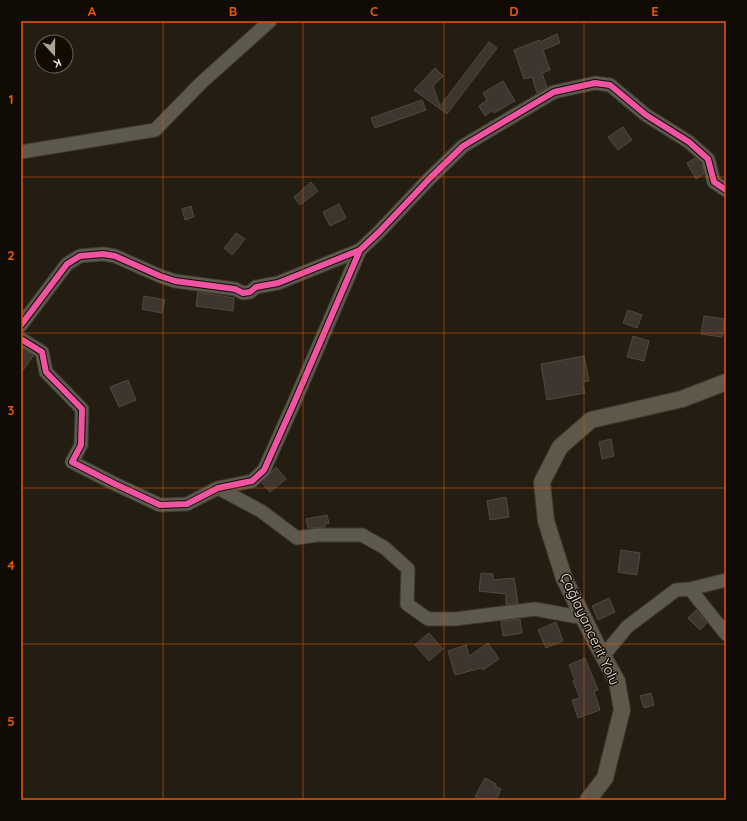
<svg xmlns="http://www.w3.org/2000/svg" width="747" height="821" font-family="Quicksand,sans-serif">
<style>
.building{fill:#3e362e;stroke:#504940}
.lines{fill:none;stroke-linecap:round;stroke-linejoin:round}
.minor-casing{stroke:#3f3a31;stroke-width:15}
.major-casing{stroke:#3f3a31;stroke-width:18}
.minor{stroke:#5e594f;stroke-width:13}
.major{stroke:#5d5848;stroke-width:16}
.cycleway-casing{stroke:#100b03;stroke-width:8}
.cycleway{stroke:#f153a3;stroke-width:6}
.grid{fill:none;stroke:#e8590c;stroke-width:1;stroke-opacity:0.55}
.labels{text-anchor:middle;dominant-baseline:central;stroke-width:3;stroke-linejoin:round;paint-order:stroke}
.street-label{font-size:14px;fill:#f3eadd;stroke:#100b03}
.neatline{fill:none;stroke:#e8590c;stroke-width:1.5}
.grid-label{font-size:13px;text-anchor:middle;font-weight:bold;fill:#e8590c}
</style>
<rect width="100%" height="100%" fill="#241e12"/>
<path class="building" d="M 557,34 L 560,43 L 543,50 L 550,70 L 542,73 L 547,87 L 537,93 L 532,77 L 524,79 L 514,50 L 540,40 L 540,42 Z
M 489,42 L 497,48 L 447,114 L 414,90 L 435,68 L 443,76 L 433,86 L 440,106 Z
M 503,81 L 515,101 L 494,113 L 493,110 L 485,116 L 479,106 L 487,100 L 483,93 Z
M 422,100 L 426,110 L 375,128 L 371,118 Z
M 623,127 L 632,140 L 618,150 L 608,137 Z
M 695,158 L 702,166 L 704,174 L 696,179 L 687,163 Z
M 311,182 L 318,191 L 300,205 L 294,197 Z
M 339,204 L 346,218 L 330,226 L 323,212 Z
M 191,206 L 194,217 L 185,220 L 182,209 Z
M 236,233 L 245,239 L 232,255 L 224,248 Z
M 198,292 L 234,298 L 233,311 L 196,306 Z
M 144,296 L 165,300 L 162,313 L 142,309 Z
M 628,310 L 642,315 L 637,328 L 623,323 Z
M 704,316 L 725,319 L 722,337 L 701,334 Z
M 633,336 L 649,341 L 644,361 L 627,357 Z
M 21,348 L 33,356 L 21,373 Z
M 584,356 L 589,381 L 582,382 L 585,393 L 547,400 L 541,364 Z
M 128,380 L 136,400 L 119,407 L 110,387 Z
M 611,439 L 614,456 L 602,459 L 599,442 Z
M 276,467 L 286,479 L 270,492 L 262,483 Z
M 506,497 L 509,517 L 490,520 L 487,501 Z
M 327,515 L 329,523 L 325,524 L 325,527 L 308,528 L 306,519 Z
M 621,550 L 640,553 L 637,575 L 618,572 Z
M 481,573 L 493,574 L 493,580 L 514,578 L 518,603 L 506,605 L 506,594 L 479,591 Z
M 609,598 L 615,612 L 598,620 L 592,606 Z
M 696,610 L 707,623 L 700,630 L 688,618 Z
M 520,619 L 522,633 L 503,636 L 501,621 Z
M 556,622 L 563,641 L 546,648 L 538,630 Z
M 429,633 L 443,649 L 429,661 L 415,645 Z
M 488,643 L 499,659 L 483,670 L 481,668 L 455,675 L 448,651 L 466,645 L 469,656 Z
M 585,658 L 598,690 L 594,691 L 600,710 L 578,718 L 572,700 L 580,698 L 573,681 L 575,680 L 569,665 Z
M 651,693 L 654,705 L 644,708 L 640,696 Z
M 485,778 L 496,784 L 495,786 L 501,789 L 496,800 L 482,800 L 475,797 Z"/>
<g class="lines">
<g class="minor-casing">
<path id="minor" d="M 21,152 L 155,130 L 201,83 L 270,21
M 21,325 L 67,264 L 80,256 L 103,254 L 115,256 L 160,276 L 175,281 L 235,289 L 243,293 L 250,292 L 256,287 L 278,283 L 360,250 L 379,232 L 430,178 L 463,146 L 554,92 L 595,83 L 610,85 L 646,115 L 689,142 L 708,159 L 714,182 L 726,190
M 21,339 L 42,352 L 46,372 L 82,409 L 81,445 L 72,462 L 115,484 L 160,505 L 187,504 L 218,488 L 252,481 L 264,470 L 294,403 L 360,250
M 218,488 L 261,511 L 297,538 L 317,535 L 362,535 L 385,548 L 408,569 L 407,604 L 428,619 L 455,619 L 535,609 L 584,618
M 690,589 L 726,634
M 603,656 L 627,627 L 676,590 L 690,589 L 726,580"/>
</g>
<g class="major-casing">
<path id="major" d="M 588,800 L 605,778 L 622,710 L 617,681 L 596,643 L 564,578 L 546,521 L 542,482 L 560,447 L 591,420 L 682,399 L 726,382"/>
</g>
<use href="#minor" class="minor"/>
<use href="#major" class="major"/>
<g class="cycleway-casing">
<path id="cycleway" d="M 21,325 L 67,264 L 80,256 L 103,254 L 115,256 L 160,276 L 175,281 L 235,289 L 243,293 L 250,292 L 256,287 L 278,283 L 360,250 L 379,232 L 430,178 L 463,146 L 554,92 L 595,83 L 610,85 L 646,115 L 689,142 L 708,159 L 714,182 L 726,190
M 21,339 L 42,352 L 46,372 L 82,409 L 81,445 L 72,462 L 115,484 L 160,505 L 187,504 L 218,488 L 252,481 L 264,470 L 294,403 L 360,250"/>
</g>
<use href="#cycleway" class="cycleway"/>
</g>
<path class="grid" d="M 163,21 L 163,800M 303,21 L 303,800M 444,21 L 444,800M 584,21 L 584,800M 21,177 L 726,177M 21,333 L 726,333M 21,488 L 726,488M 21,644 L 726,644"/>
<g class="labels">
<g class="street-label">
<text transform="translate(590 629) rotate(65)">Çağlayancerit Yolu</text>
</g>
</g>
<rect width="747" height="821" fill="none" stroke="#100b03" stroke-width="44"/>
<g transform="translate(54 54) rotate(159)"><circle r="19" fill="#100b03" stroke="#6b645a"/>
<path d="M0-3L7 15L0 10L-7 15Z" fill="#aba396"/>
<text y="-6" font-size="11" font-weight="bold" text-anchor="middle" fill="#f3eadd">K</text>
</g>
<rect x="22" y="22" width="703" height="777" class="neatline"/>
<g class="grid-label">
<text x="92" y="16">A</text>
<text x="233" y="16">B</text>
<text x="374" y="16">C</text>
<text x="514" y="16">D</text>
<text x="655" y="16">E</text>
<text x="11" y="104">1</text>
<text x="11" y="260">2</text>
<text x="11" y="415">3</text>
<text x="11" y="570">4</text>
<text x="11" y="726">5</text>
</g>
</svg>
